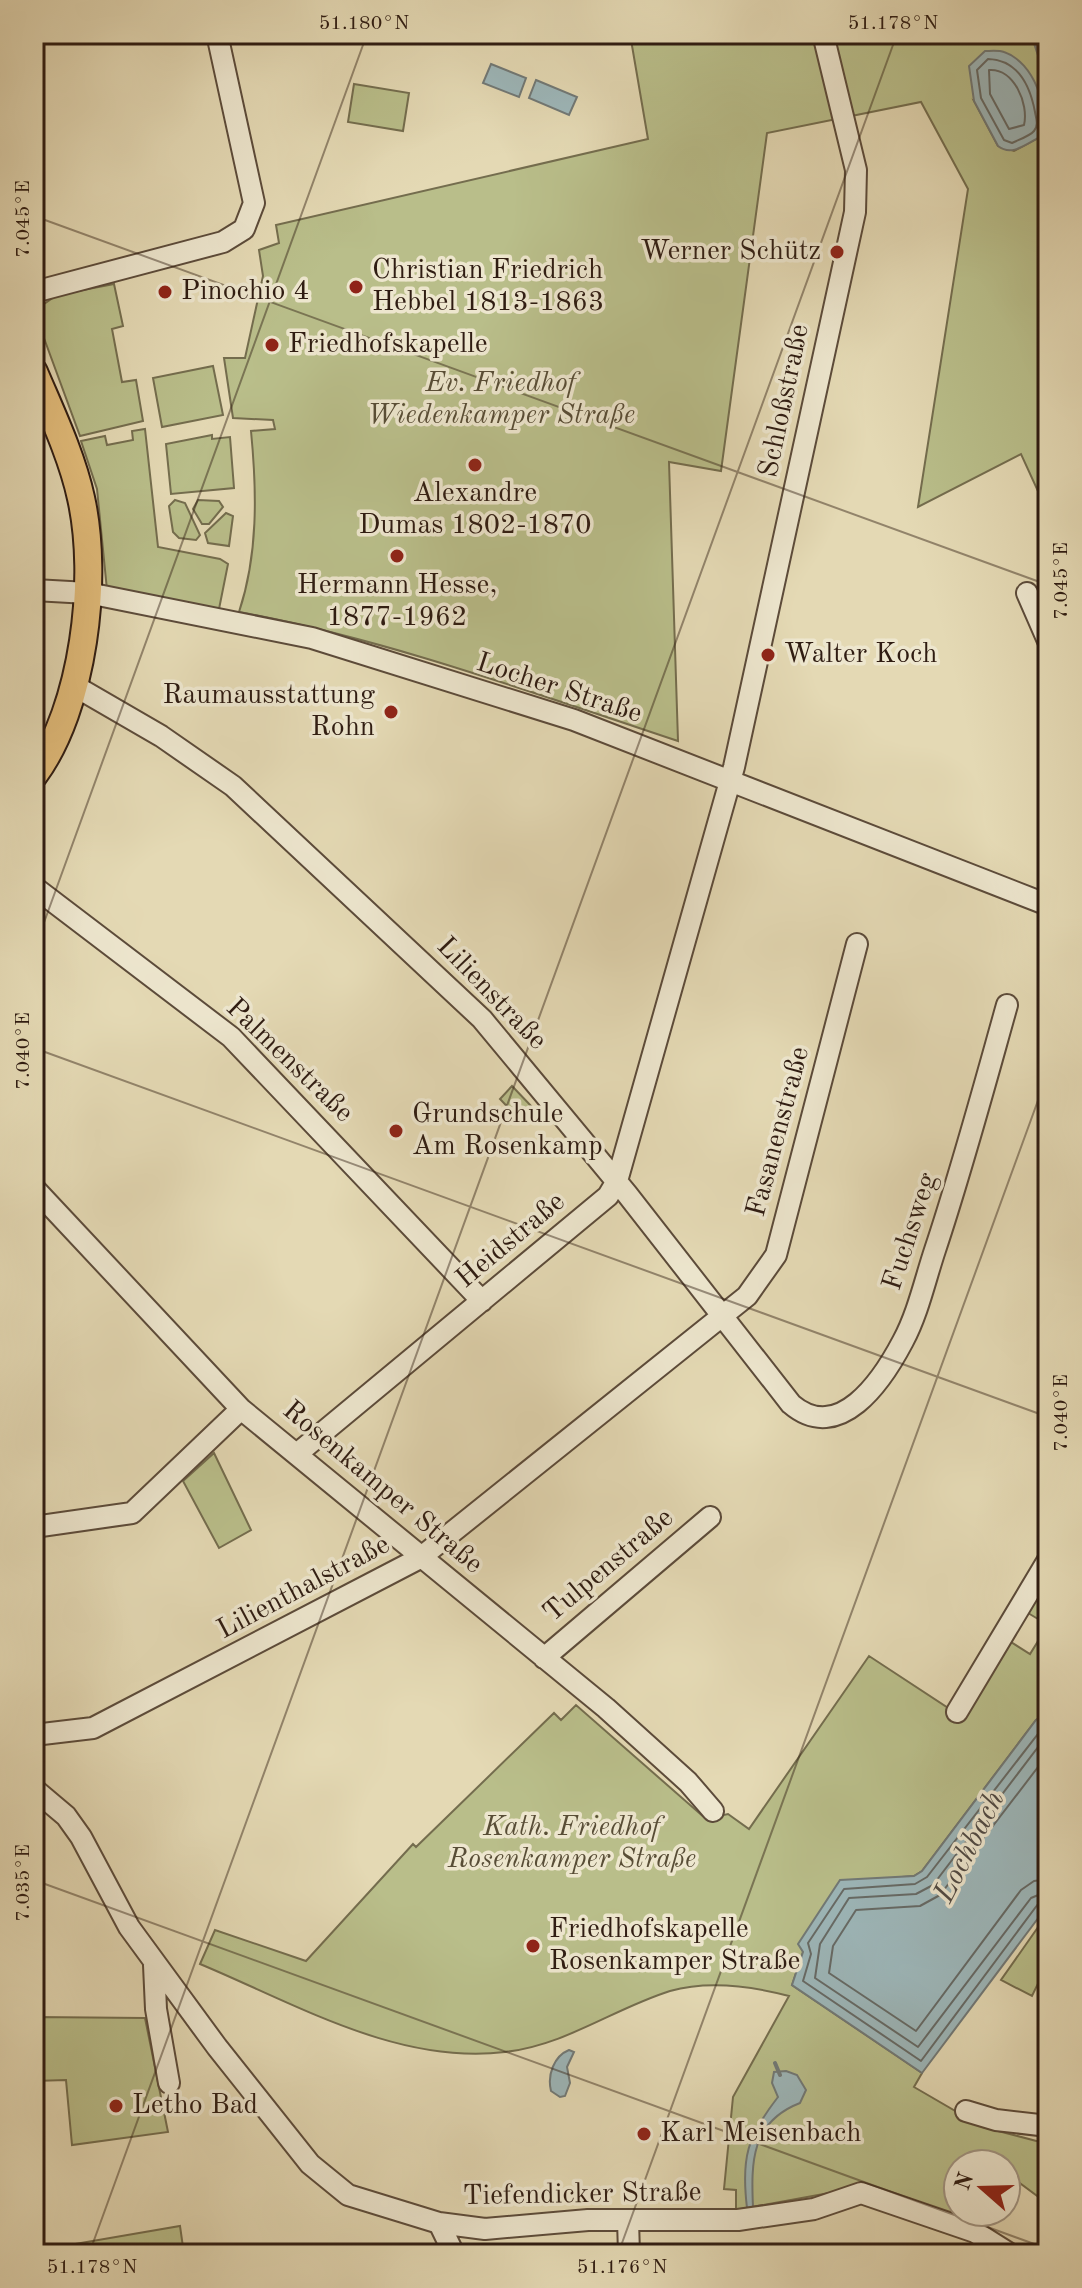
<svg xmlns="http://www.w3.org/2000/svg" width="1082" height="2288" font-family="'Old Standard TT',serif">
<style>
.green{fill:#b9be8a;stroke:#746d4e;stroke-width:2;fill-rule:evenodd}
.water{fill:#9db7ba;stroke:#717977;stroke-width:2}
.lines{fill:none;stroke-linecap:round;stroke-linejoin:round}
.shore{stroke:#666a66;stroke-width:2}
.stream{stroke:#717977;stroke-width:4}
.minor-casing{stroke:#5c4b3a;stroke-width:24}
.major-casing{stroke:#2f1c12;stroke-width:30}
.minor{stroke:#ede6ce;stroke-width:20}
.major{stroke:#e2bc7a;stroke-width:26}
.ticks{fill:none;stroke:#2f1c12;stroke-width:2;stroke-opacity:0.45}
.poi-dot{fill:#8f2418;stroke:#ede6ce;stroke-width:3}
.labels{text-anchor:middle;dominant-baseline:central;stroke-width:7;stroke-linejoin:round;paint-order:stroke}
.poi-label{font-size:28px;fill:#2f1c12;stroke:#ede6ce;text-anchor:start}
.park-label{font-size:28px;font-style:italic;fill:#584d36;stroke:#ede6ce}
.street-label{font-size:28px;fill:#2f1c12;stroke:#ede6ce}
.water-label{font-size:30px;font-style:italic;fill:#504a44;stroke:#ede6ce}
.neatline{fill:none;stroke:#2f1c12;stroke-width:3}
.ticks-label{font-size:20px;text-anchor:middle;fill:#2f1c12}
</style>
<rect width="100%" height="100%" fill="#e4d9b4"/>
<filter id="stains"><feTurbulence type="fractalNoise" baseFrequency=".0025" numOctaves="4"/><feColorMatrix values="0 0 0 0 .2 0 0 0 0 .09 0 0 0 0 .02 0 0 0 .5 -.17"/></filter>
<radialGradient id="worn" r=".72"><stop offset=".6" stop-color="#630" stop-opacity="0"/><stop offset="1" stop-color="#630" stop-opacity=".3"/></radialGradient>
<path class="green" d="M 630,34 L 1048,34 L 1048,513 L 1021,454 L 918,507 L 968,189 L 921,102 L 767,133 L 721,471 L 669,462 L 678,741 C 533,693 389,640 239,612 C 258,555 257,493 251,431 L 275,429 L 273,420 L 233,418 L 224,358 L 245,358 L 263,276 L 259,250 L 279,243 L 276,225 L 648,139 ZM 974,101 L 1040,137 L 1014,151 L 998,146 Z
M 354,84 L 409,93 L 403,131 L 348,122 Z
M 114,284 L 123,326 L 112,329 L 122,382 L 136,380 L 143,421 L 80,436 L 34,311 L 57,295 Z
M 213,366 L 223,415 L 162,427 L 153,378 Z
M 145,429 L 158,547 L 220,559 L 228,564 L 219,609 L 107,590 L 97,489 L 81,441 L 105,436 L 107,445 L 133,440 L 132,431 Z
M 212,435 L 212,439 L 230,437 L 234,488 L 171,494 L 166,444 Z
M 175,500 L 185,503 L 200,535 L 196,540 L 179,538 L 173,532 L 169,506 Z
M 198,500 L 219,501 L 223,507 L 209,524 L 202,524 L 193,509 Z
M 226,513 L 233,516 L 229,546 L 208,543 L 205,533 Z
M 512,1086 L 533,1108 L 520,1120 L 500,1099 Z
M 214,1453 L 251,1530 L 219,1548 L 183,1481 Z
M 1048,1569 L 1048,1712 L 1036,1720 L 922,1871 L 914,1876 L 902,1877 L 803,1952 L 792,1985 L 922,2073 L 914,2087 L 983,2127 L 1048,2144 L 1048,2204 L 1009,2175 L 1006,2179 L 1006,2164 L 958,2164 L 958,2212 L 987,2212 L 978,2227 L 867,2186 L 736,2210 L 736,2190 L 724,2189 L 733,2097 L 789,1996 C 751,1986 709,1980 670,1991 C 613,2009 566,2045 505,2052 C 398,2065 296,2004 200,1964 L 215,1930 L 306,1961 L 413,1844 L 416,1847 L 554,1713 L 561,1720 L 576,1705 L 706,1819 L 728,1814 L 749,1829 L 869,1656 L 959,1715 L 1006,1639 L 1030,1654 L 1048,1625 L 1023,1610 Z
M 1048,1913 L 1048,1963 L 1032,1996 L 1001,1980 Z
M 34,2017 L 145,2018 L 168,2132 L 72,2145 L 66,2080 L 34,2081 Z
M 180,2226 L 183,2247 L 141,2254 L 34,2254 L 34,2251 Z"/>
<path class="water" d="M 985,51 C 990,51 999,50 1004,52 C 1034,62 1051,110 1040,137 C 1026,144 1012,157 998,146 L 974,101 L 969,66 Z
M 491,64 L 526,78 L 519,97 L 483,83 Z
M 536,80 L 577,97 L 569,115 L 529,98 Z
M 1048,1712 L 1048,1905 L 922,2073 L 792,1985 L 803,1952 L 798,1944 L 840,1880 L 914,1876 L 922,1871 L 1036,1720 Z
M 569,2050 L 574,2052 L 567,2067 L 570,2083 L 565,2096 L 560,2097 L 551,2091 C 547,2075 554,2056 569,2050 Z
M 786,2071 L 797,2075 L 806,2090 L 800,2103 C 751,2122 751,2162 753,2207 L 747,2208 C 741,2158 747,2137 778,2097 L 772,2083 L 774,2072 Z"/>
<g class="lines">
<path class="shore" d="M 988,59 C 1018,60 1030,85 1035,112 C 1036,118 1039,125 1034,131 C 1030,136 1018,140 1012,143 L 1004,140 L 981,98 L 977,70 Z
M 989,70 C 1014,68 1029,104 1024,125 L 1009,129 L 990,94 Z
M 1048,1721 L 927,1877 L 915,1884 L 844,1889 L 808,1943 L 811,1954 L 803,1981 L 921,2061 L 1038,1904 L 1048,1901
M 1048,1734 L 933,1885 L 916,1894 L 849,1898 L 820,1944 L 815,1978 L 918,2047 L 1031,1898 L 1048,1891
M 1048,1754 L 940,1895 L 920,1906 L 856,1910 L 833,1946 L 829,1973 L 916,2031 L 1021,1890 L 1034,1881 L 1048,1879"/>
<path class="stream" d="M 1032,34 L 1048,82
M 775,2063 L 780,2075"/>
<g class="minor-casing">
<path id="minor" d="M 34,292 L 223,242 L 244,229 L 254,203 L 217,34
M 34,590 L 88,593 L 312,638 L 574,720 L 1048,905
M 1027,593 L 1048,641
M 73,685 L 161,736 L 233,786 L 482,1019 L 627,1194 L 791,1404 C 839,1445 882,1381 903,1341 C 918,1313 925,1280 935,1250 C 962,1169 984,1087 1007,1005
M 34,887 L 231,1037 L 482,1301
M 34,1188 L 241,1409 L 606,1708 L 688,1782 L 713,1811
M 298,1453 L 608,1196 L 617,1181 L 734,767 L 855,212 L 856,170 L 823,34
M 34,1527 L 132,1513 L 241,1409
M 544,1658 L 710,1517
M 957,1712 L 1048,1560
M 34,1735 L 93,1728 L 420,1558 L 747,1296 L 776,1255 L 857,944
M 34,1789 L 66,1816 L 81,1837 L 129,1927 L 217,2047 L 310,2164 L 348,2195 L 439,2223 L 485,2229 L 588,2220 L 738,2220 L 814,2209 L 861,2193 L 975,2232 L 1010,2254
M 154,1965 L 156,2009 L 169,2083
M 966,2111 L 996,2120 L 1048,2126
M 628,2220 L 629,2254
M 439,2223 L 454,2254"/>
</g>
<g class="major-casing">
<path id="major" d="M 34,372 C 51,412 72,456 81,498 C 99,578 84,708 34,775"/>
</g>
<use href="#minor" class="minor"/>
<use href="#major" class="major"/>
</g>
<path class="ticks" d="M 34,216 L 1048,585M 34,950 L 367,34M 34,1048 L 1048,1417M 34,1880 L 1048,2249M 89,2254 L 897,34M 618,2254 L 1048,1073"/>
<g class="poi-dot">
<circle cx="837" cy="252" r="8"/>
<circle cx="356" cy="287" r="8"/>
<circle cx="165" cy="292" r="8"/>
<circle cx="272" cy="345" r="8"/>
<circle cx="475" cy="465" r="8"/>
<circle cx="397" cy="556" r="8"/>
<circle cx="768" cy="655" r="8"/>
<circle cx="391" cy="712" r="8"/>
<circle cx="396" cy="1131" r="8"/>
<circle cx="533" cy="1946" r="8"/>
<circle cx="116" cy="2106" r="8"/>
<circle cx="644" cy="2134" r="8"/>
</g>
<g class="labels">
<g class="poi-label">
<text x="821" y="252" text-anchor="end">Werner Schütz</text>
<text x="372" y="271">Christian Friedrich<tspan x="372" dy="32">Hebbel 1813-1863</tspan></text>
<text x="181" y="292">Pinochio 4</text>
<text x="288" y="345">Friedhofskapelle</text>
<text x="475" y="494" text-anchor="middle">Alexandre<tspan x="475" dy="32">Dumas 1802-1870</tspan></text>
<text x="397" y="586" text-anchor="middle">Hermann Hesse,<tspan x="397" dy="32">1877-1962</tspan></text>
<text x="784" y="655">Walter Koch</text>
<text x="375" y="696" text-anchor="end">Raumausstattung<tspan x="375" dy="32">Rohn</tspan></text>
<text x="412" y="1115">Grundschule<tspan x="412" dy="32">Am Rosenkamp</tspan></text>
<text x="549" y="1930">Friedhofskapelle<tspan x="549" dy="32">Rosenkamper Straße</tspan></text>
<text x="132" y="2106">Letho Bad</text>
<text x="660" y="2134">Karl Meisenbach</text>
</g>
<g class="park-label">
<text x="501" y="384">Ev. Friedhof<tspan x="501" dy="32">Wiedenkamper Straße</tspan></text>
<text x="572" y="1828">Kath. Friedhof<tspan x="572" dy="32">Rosenkamper Straße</tspan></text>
</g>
<g class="street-label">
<text transform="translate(785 401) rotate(-78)">Schloßstraße</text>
<text transform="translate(559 689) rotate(18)">Locher Straße</text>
<text transform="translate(491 994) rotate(46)">Lilienstraße</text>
<text transform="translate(289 1061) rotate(44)">Palmenstraße</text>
<text transform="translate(779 1132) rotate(-75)">Fasanenstraße</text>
<text transform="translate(911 1232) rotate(-72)">Fuchsweg</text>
<text transform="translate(511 1241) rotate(-40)">Heidstraße</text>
<text transform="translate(382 1488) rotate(40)">Rosenkamper Straße</text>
<text transform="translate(609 1566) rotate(-40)">Tulpenstraße</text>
<text transform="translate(304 1588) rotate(-28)">Lilienthalstraße</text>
<text transform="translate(582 2195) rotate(-1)">Tiefendicker Straße</text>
</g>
<g class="water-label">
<text transform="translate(970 1847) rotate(-63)">Lochbach</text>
</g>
</g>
<rect width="1082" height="2288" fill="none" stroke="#e4d9b4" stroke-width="88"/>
<g transform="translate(982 2188) rotate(290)"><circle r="38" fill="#ede6ce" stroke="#a19583" stroke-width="2"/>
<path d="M0-6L14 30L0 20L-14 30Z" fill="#8f2418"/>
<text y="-12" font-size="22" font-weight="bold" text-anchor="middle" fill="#2f1c12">N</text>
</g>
<rect x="44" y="44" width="994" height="2200" class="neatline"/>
<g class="ticks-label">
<text x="364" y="29">51.180°N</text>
<text x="893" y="29">51.178°N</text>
<text transform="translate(22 219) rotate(-90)" y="7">7.045°E</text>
<text transform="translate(1060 581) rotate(-90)" y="7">7.045°E</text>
<text transform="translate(22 1051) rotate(-90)" y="7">7.040°E</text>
<text transform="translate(1060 1413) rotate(-90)" y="7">7.040°E</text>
<text transform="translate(22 1883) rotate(-90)" y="7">7.035°E</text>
<text x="92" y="2273">51.178°N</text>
<text x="622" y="2273">51.176°N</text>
</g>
<rect width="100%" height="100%" filter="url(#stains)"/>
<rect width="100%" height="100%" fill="url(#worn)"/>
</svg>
